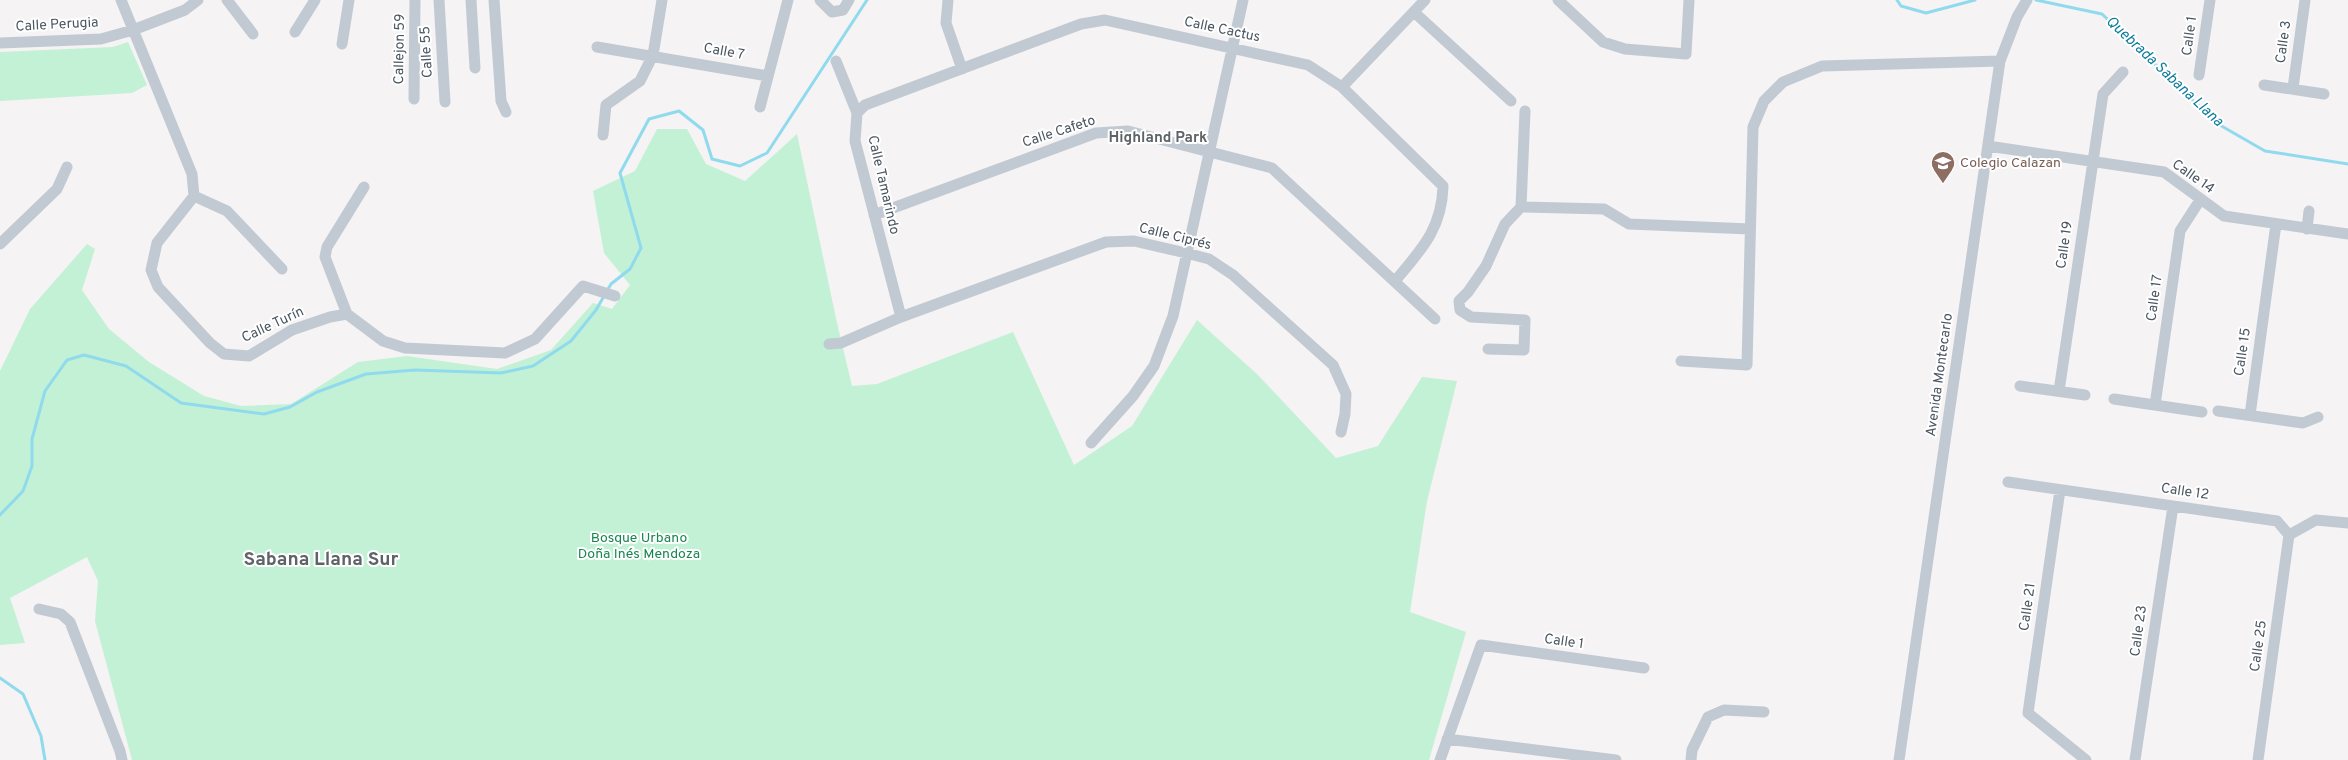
<svg xmlns="http://www.w3.org/2000/svg" width="2348" height="760" font-family="Overpass,sans-serif">
<style>
.green{fill:#c3f1d5}
.lines{fill:none;stroke-linecap:round;stroke-linejoin:round}
.stream{stroke:#90daee;stroke-width:3}
.minor{stroke:#c1cad2;stroke-width:11}
.labels{text-anchor:middle;dominant-baseline:central;stroke-width:4;stroke-linejoin:round;paint-order:stroke}
.street-label{font-size:14px;fill:#4a5661;stroke:#fff}
.education-label{font-size:14px;fill:#785e54;stroke:#fff;text-anchor:start}
.park-label{font-size:14px;fill:#17864f;stroke:#fff}
.water-label{font-size:15px;font-style:italic;fill:#0c7c9b;stroke:#fff}
.neighbourhood-label{font-size:15px;font-weight:bold;fill:#5f6368;stroke:#fff}
.district-label{font-size:19px;font-weight:bold;fill:#5f6368;stroke:#fff}
</style>
<rect width="100%" height="100%" fill="#f5f3f3"/>
<path class="green" d="M 128,42 L 147,85 L 132,93 L 0,101 L 0,52 L 113,47 Z
M 657,129 L 687,129 L 706,164 L 745,181 L 797,134 L 837,323 L 852,386 L 877,384 L 1013,332 L 1074,465 L 1132,426 L 1197,320 L 1258,375 L 1336,458 L 1378,446 L 1422,377 L 1457,381 L 1427,501 L 1410,612 L 1466,632 L 1429,760 L 132,760 L 95,621 L 98,581 L 87,557 L 10,598 L 25,643 L 0,645 L 0,371 L 30,309 L 87,244 L 95,249 L 82,290 L 109,329 L 149,362 L 204,396 L 241,406 L 291,404 L 358,362 L 407,356 L 497,369 L 551,350 L 593,303 L 612,309 L 630,285 L 604,253 L 593,191 L 635,171 Z"/>
<g class="lines">
<path class="stream" d="M 1897,0 L 1901,6 L 1926,13 L 1975,0
M 2036,0 L 2102,14 L 2218,124 L 2265,151 L 2348,164
M 0,515 L 23,491 L 32,466 L 32,439 L 45,391 L 67,360 L 84,355 L 126,366 L 181,403 L 264,414 L 290,407 L 317,392 L 366,374 L 415,370 L 501,373 L 533,366 L 571,341 L 596,310 L 611,284 L 630,269 L 641,248 L 620,173 L 649,119 L 679,111 L 703,130 L 712,159 L 740,166 L 767,153 L 867,0
M 0,678 L 23,694 L 41,736 L 45,760"/>
<path class="minor" d="M 121,0 L 192,174 L 194,196 L 157,243 L 151,270 L 158,287 L 210,343 L 224,354 L 249,356 L 292,330 L 330,317 L 347,314 L 383,341 L 405,348 L 505,353 L 535,339 L 583,286 L 615,296
M 227,0 L 253,34
M 439,0 L 445,102
M 471,0 L 475,68
M 494,0 L 501,101 L 506,112
M 820,0 L 832,12 L 843,10 L 849,0
M 948,0 L 946,23 L 962,69
M 1558,0 L 1603,42 L 1625,49 L 1686,54 L 1689,0
M 1414,12 L 1511,101
M 295,32 L 315,0
M 0,43 L 101,39 L 133,30 L 185,10 L 198,0
M 342,44 L 349,0
M 597,47 L 768,76
M 836,61 L 857,113 L 855,141 L 901,317
M 2199,75 L 2210,0
M 2264,85 L 2324,94
M 1342,87 L 1425,0
M 2293,88 L 2305,0
M 414,99 L 415,0
M 760,107 L 788,0
M 857,113 L 865,105 L 1081,24 L 1105,20 L 1308,65 L 1342,87 L 1443,186 C 1442,229 1421,250 1395,281
M 603,135 L 606,105 L 640,81 L 653,55 L 662,0
M 1988,146 L 2164,172 L 2224,216 L 2348,234
M 194,196 L 227,211 L 282,269
M 1521,207 L 1525,111
M 874,215 L 1096,133 L 1128,131 L 1272,168 L 1435,319
M 2307,229 L 2309,211
M 0,244 L 57,189 L 67,167
M 347,314 L 325,257 L 327,247 L 364,187
M 829,344 L 841,343 L 901,317 L 1106,242 L 1134,241 L 1186,253 L 1209,259 L 1233,275 L 1333,365 L 1346,394 L 1345,414 L 1341,432
M 1488,349 L 1524,350 L 1525,320 L 1471,317 L 1460,310 L 1459,301 L 1468,292 L 1486,266 L 1505,224 L 1521,207 L 1604,209 L 1629,224 L 1750,229
M 1681,361 L 1747,365 L 1753,127 L 1764,101 L 1783,82 L 1822,66 L 2000,61
M 2020,386 L 2085,395
M 2059,391 L 2103,94 L 2123,72
M 2114,399 L 2202,412
M 2155,405 L 2180,231 L 2200,200
M 2218,411 L 2303,423 L 2318,417
M 2250,415 L 2276,224
M 1091,443 L 1133,396 L 1154,366 L 1173,316 L 1243,0
M 2008,482 L 2277,521 L 2289,535
M 2060,490 L 2028,713 L 2086,760
M 2289,535 L 2316,520 L 2348,523
M 39,609 L 61,614 L 70,622 L 120,751 L 122,760
M 1447,739 L 1616,760
M 1440,760 L 1481,645 L 1644,668
M 1691,760 L 1692,750 L 1708,717 L 1724,710 L 1764,712
M 1899,760 L 2000,61 L 2017,17 L 2027,0
M 2135,760 L 2173,506
M 2258,760 L 2289,535"/>
</g>
<defs>
<g id="school-pin" transform="scale(1.25)"><path d="M0 17L-7.5 6A9.5 9.5 0 1 1 7.5 6Z" fill="#8d6e63" stroke="#fff"/><path d="M0-5L7-2L0 1L-7-2ZM-4 1L0 2.5L4 1V4Q0 6-4 4Z" fill="#fff"/></g>
</defs>
<g fill-rule="evenodd">
<use href="#school-pin" x="1943" y="163"/>
</g>
<g class="labels">
<g class="street-label">
<text transform="translate(57 25) rotate(-3)">Calle Perugia</text>
<text transform="translate(1222 30) rotate(12)">Calle Cactus</text>
<text transform="translate(2190 36) rotate(-82)">Calle 1</text>
<text transform="translate(2284 42) rotate(-82)">Calle 3</text>
<text transform="translate(400 49) rotate(-89)">Callejon 59</text>
<text transform="translate(427 52) rotate(-93)">Calle 55</text>
<text transform="translate(724 52) rotate(10)">Calle 7</text>
<text transform="translate(1059 132) rotate(-18)">Calle Cafeto</text>
<text transform="translate(2193 177) rotate(35)">Calle 14</text>
<text transform="translate(883 185) rotate(77)">Calle Tamarindo</text>
<text transform="translate(1175 237) rotate(14)">Calle Ciprés</text>
<text transform="translate(2065 245) rotate(-82)">Calle 19</text>
<text transform="translate(2155 298) rotate(-82)">Calle 17</text>
<text transform="translate(273 325) rotate(-25)">Calle Turín</text>
<text transform="translate(2243 352) rotate(-82)">Calle 15</text>
<text transform="translate(1940 375) rotate(-82)">Avenida Montecarlo</text>
<text transform="translate(2185 492) rotate(8)">Calle 12</text>
<text transform="translate(2028 607) rotate(-82)">Calle 21</text>
<text transform="translate(2139 631) rotate(-82)">Calle 23</text>
<text transform="translate(1564 642) rotate(8)">Calle 1</text>
<text transform="translate(2259 646) rotate(-82)">Calle 25</text>
</g>
<g class="education-label">
<text x="1960" y="163">Colegio Calazan</text>
</g>
<g class="park-label">
<text x="639" y="538">Bosque Urbano<tspan x="639" dy="16">Doña Inés Mendoza</tspan></text>
</g>
<g class="water-label">
<text transform="translate(2164 72) rotate(43)">Quebrada Sabana Llana</text>
</g>
<g class="neighbourhood-label">
<text x="1158" y="138">Highland Park</text>
</g>
<g class="district-label">
<text x="321" y="560">Sabana Llana Sur</text>
</g>
</g>
</svg>
